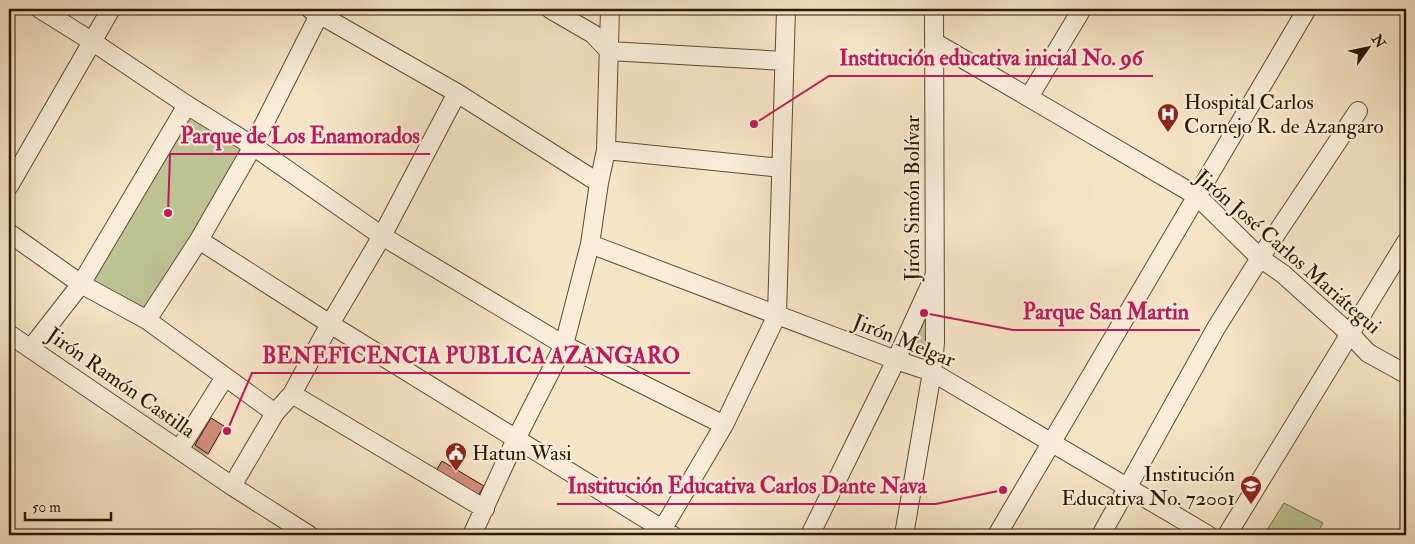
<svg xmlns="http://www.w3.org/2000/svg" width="1415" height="544" font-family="'IM FELL Double Pica',serif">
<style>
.green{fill:#bdc494;stroke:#746e4b}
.building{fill:#d28d7c;stroke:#2b1902;filter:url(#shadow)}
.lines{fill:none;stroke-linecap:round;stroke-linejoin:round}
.minor-casing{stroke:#5e4c33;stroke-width:20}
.minor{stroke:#f9edda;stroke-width:18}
.labels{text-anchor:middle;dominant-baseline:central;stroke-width:4.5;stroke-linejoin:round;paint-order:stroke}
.poi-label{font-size:21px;fill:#2b1902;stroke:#f9edda;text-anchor:start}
.street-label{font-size:21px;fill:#2b1902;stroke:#f9edda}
.leader{fill:none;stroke:#c2185b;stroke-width:2}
.callout-dot{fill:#c2185b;stroke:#f9edda;stroke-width:2}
.callout-label{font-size:22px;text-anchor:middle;font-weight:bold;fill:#c2185b;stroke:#f9edda;stroke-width:4.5;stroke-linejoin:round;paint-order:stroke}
</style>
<defs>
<filter id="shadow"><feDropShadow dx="-4" dy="4" stdDeviation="2.5" flood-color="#0004"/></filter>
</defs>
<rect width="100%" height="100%" fill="#f6e4c6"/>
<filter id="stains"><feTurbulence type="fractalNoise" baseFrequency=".004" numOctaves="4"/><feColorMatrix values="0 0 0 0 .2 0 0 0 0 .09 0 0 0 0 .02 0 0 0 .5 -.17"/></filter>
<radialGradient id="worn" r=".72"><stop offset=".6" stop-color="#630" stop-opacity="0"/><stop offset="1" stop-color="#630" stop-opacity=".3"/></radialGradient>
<path class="green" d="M 188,109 L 253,146 L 147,320 L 83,281 Z
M 933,281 L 930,356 L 901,345 Z
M 1284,503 L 1323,523 L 1316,535 L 1264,535 Z"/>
<path class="building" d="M 211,418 L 224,426 L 208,454 L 195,445 Z
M 442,461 L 484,486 L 476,499 L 434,474 Z"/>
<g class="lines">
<g class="minor-casing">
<path id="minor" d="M 40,9 L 93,42 L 187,105 L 253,146 L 382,236 L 564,345 L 724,425
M 310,9 L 457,93 L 599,183
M 550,9 L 593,34 L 609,51 L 784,61
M 934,42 L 1197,196 L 1260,258 L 1283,274 L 1350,334 L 1368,353 L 1406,374
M 1029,97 L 1082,9
M 606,150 L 781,168
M 9,186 L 111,9
M 9,233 L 81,284 L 147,320 L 275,413
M 199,240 L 330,324 L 672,535
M 590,244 L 896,360 L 932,372 L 1208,535
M 147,320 L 199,240 L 253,146 L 322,9
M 9,334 L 232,486 L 309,535
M 31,348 L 81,284 L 187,105
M 292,394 L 485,509
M 179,450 L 225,377
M 232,486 L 275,413 L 292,394 L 330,324 L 382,236 L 457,93
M 472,535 L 516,439 L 564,345 L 590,244 L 599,183 L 606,150 L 610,9
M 659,535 L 724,425 L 777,315 L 786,9
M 810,535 L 896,360 L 933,279
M 904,535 L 932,372 L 935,343 L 934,9
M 997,535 L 1307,9
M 1101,535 L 1216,328 L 1260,258 L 1358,111
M 1227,535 L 1406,242"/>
</g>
<use href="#minor" class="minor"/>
</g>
<defs>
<g id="hospital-pin" transform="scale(1.125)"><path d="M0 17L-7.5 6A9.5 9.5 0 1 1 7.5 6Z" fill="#8f2418" stroke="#f9edda"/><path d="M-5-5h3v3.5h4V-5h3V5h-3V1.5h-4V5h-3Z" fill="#fff"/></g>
<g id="civic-pin" transform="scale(1.125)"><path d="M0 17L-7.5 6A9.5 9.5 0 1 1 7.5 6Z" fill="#8f2418" stroke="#f9edda"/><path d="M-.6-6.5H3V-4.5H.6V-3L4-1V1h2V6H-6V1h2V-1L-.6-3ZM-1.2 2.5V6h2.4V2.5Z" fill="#fff"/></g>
<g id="school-pin" transform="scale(1.125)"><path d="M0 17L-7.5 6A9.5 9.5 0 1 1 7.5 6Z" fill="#8f2418" stroke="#f9edda"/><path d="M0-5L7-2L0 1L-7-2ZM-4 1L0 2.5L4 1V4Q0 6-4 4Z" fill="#fff"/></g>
</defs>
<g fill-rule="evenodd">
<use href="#hospital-pin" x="1168" y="114"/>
<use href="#civic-pin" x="456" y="453"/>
<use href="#school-pin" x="1251" y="486"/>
</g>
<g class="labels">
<g class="poi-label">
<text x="1184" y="102">Hospital Carlos<tspan x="1184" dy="24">Cornejo R. de Azangaro</tspan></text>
<text x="472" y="453">Hatun Wasi</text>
<text x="1235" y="474" text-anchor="end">Institución<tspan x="1235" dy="24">Educativa No. 72001</tspan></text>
</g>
<g class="street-label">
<text transform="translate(912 198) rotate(-90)">Jirón Simón Bolívar</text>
<text transform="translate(1288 252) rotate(41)">Jirón José Carlos Mariátegui</text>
<text transform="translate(904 341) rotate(22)">Jirón Melgar</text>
<text transform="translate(121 383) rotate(35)">Jirón Ramón Castilla</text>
</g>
</g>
<path class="leader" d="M754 124L829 76H1153M168 213L170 154H430M924 313L1013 330H1200M227 431L252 373H690M1003 490L936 504H557"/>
<g class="callout-dot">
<circle cx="754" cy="124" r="5"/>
<circle cx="168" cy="213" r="5"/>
<circle cx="924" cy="313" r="5"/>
<circle cx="227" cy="431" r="5"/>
<circle cx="1003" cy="490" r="5"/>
</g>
<g class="callout-label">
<text x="991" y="65">Institución educativa inicial No. 96</text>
<text x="300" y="143">Parque de Los Enamorados</text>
<text x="1106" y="319">Parque San Martin</text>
<text x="471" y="363">BENEFICENCIA PUBLICA AZANGARO</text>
<text x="747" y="493">Institución Educativa Carlos Dante Nava</text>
</g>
<rect width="1415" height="544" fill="none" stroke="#f6e4c6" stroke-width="30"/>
<rect x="10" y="10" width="1395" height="524" fill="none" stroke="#2b1902" stroke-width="2.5"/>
<rect x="15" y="15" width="1385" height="514" fill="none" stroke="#2b1902"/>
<g transform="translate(1368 48) rotate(57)" stroke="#f9edda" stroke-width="4" paint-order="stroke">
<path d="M0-4L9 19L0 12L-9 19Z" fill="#2b1902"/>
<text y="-8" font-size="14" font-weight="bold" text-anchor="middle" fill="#2b1902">N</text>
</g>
<path d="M25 512v8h86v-8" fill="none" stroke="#2b1902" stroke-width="2.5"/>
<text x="32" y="512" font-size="15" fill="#2b1902" stroke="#f9edda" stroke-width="4" paint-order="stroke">50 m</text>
<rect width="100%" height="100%" filter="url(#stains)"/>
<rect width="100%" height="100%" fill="url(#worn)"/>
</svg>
